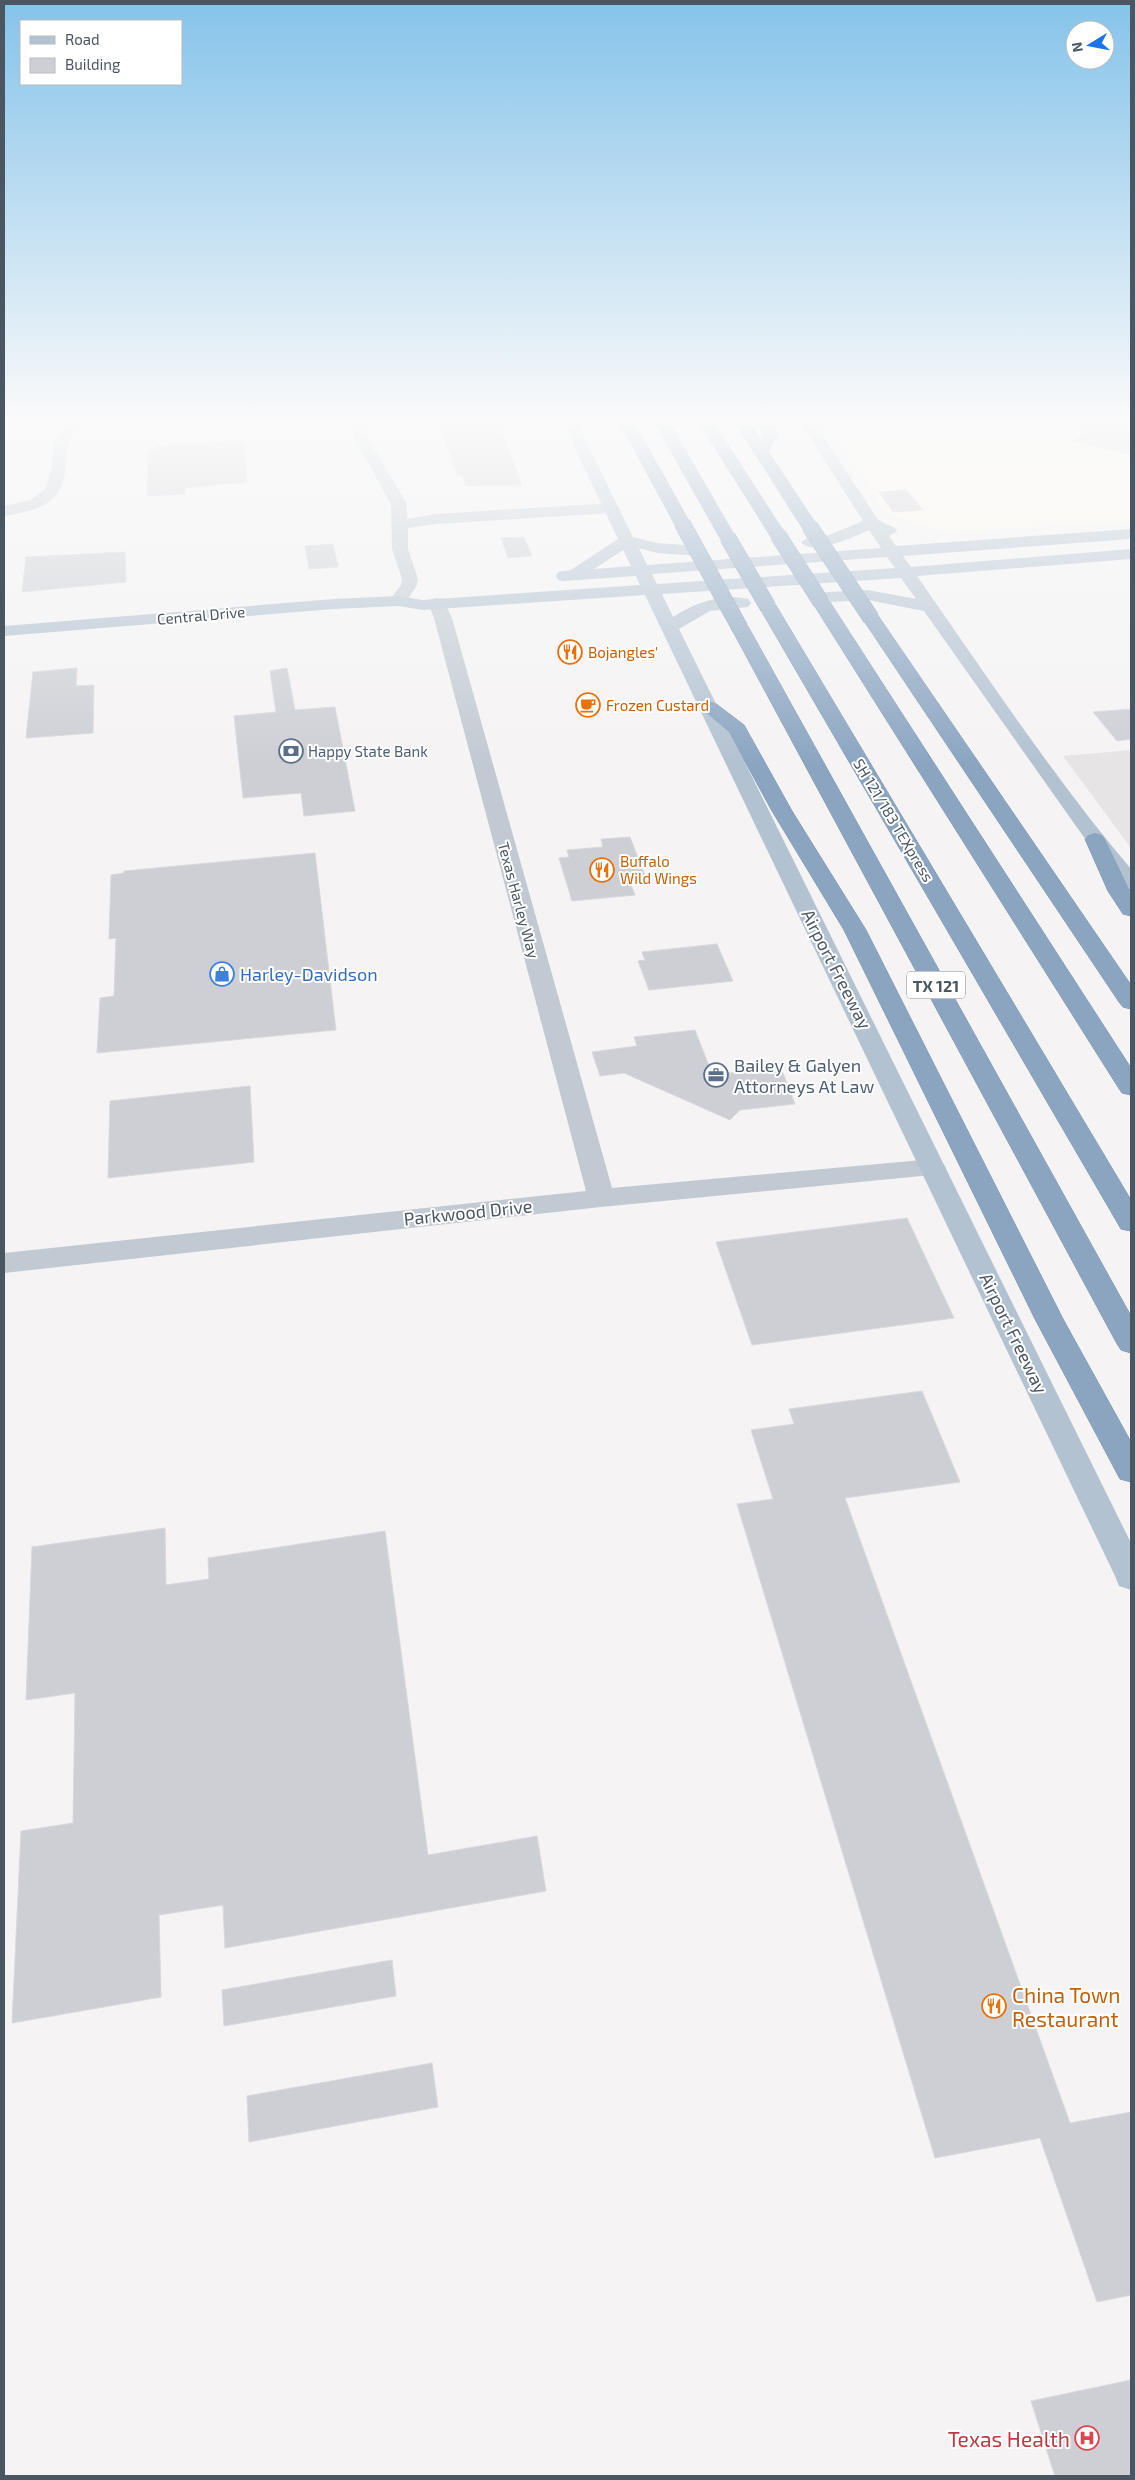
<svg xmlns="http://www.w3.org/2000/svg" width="1135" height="2480" font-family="'Exo 2',sans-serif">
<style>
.commercial{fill:#fdf9ef}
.education{fill:#e6e4e5}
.building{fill:#cdcfd5;stroke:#d7d9de}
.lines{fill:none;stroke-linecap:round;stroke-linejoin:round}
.highway-casing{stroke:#7690ad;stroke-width:1}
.minor{fill:#c1cad2;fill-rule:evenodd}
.major{fill:#b3c2d1;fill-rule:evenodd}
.highway{fill:#8ba5c1;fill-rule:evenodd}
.highway-bridge-casing{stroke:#7690ad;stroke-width:17;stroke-linecap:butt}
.highway-bridge{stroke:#8ba5c1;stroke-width:16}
.labels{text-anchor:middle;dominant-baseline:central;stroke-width:4;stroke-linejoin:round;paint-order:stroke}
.far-street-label{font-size:15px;fill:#4a5661;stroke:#fff}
.far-food-label{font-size:15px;fill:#c56008;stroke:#fff;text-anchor:start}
.far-service-label{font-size:15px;fill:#4e5e75;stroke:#fff;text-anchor:start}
.shield{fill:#fff;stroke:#808990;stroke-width:1}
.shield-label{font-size:16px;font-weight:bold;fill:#4a5661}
.street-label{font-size:18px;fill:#4a5661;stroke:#fff}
.shop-label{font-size:18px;fill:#366cbe;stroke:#fff;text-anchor:start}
.service-label{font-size:18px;fill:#4e5e75;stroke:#fff;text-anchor:start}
.near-food-label{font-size:21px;fill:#c56008;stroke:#fff;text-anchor:start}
.near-health-label{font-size:21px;fill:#be3a42;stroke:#fff;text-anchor:end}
</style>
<rect width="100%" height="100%" fill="#f5f3f3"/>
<path class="commercial" d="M 829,417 L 1131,417 L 1131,522 L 950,532 L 913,523 L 885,512 L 843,447 L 845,441 Z"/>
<path class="education" d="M 1131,750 L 1131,848 L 1063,756 Z"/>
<path class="building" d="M 456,417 L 496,417 L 522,485 L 466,486 L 462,475 L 457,475 L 440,425 L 458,424 Z
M 1067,417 L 1131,417 L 1131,454 L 1073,441 L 1084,433 Z
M 244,441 L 247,482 L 185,488 L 185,494 L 147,496 L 148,449 L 157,449 L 157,446 Z
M 907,490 L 923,510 L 893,512 L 879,492 Z
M 524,537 L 532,556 L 508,558 L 501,538 Z
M 333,544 L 338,567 L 309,569 L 305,546 Z
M 125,552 L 126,582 L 22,592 L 26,557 Z
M 77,668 L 76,686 L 94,685 L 93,733 L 26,738 L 33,672 Z
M 287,668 L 295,710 L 335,707 L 355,811 L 304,816 L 301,793 L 243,798 L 234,716 L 276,712 L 270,671 Z
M 1131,709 L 1131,739 L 1117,741 L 1093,712 Z
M 630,837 L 647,881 L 630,883 L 635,895 L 572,901 L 559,858 L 569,857 L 567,850 L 603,847 L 601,839 Z
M 315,853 L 336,1030 L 97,1053 L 100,998 L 114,996 L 116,938 L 109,939 L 111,875 L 124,873 L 124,871 Z
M 717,944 L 733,981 L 649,990 L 638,961 L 645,960 L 642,952 Z
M 695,1030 L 709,1066 L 730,1073 L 781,1068 L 795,1104 L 740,1110 L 730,1120 L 624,1073 L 600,1076 L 592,1052 L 637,1046 L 634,1037 Z
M 250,1086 L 254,1162 L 108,1178 L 110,1101 Z
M 907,1218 L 954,1318 L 752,1345 L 716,1242 Z
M 922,1391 L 960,1482 L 845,1498 L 1070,2123 L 1131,2112 L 1131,2295 L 1097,2302 L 1040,2138 L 935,2158 L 737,1504 L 773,1499 L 751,1430 L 794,1424 L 789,1409 Z
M 165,1528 L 166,1585 L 209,1579 L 208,1558 L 385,1531 L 428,1855 L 537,1836 L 546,1891 L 225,1948 L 223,1905 L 159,1915 L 161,1997 L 12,2023 L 21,1831 L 73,1823 L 75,1693 L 26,1700 L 32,1547 Z
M 392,1960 L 396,1996 L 224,2026 L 222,1990 Z
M 432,2063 L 438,2107 L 249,2142 L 247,2096 Z
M 1131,2380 L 1131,2476 L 1055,2476 L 1031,2401 Z"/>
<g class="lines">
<g class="highway-casing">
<path id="highway" d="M 617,417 L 631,417 L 690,523 L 688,526 L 676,526 L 674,523 Z
M 652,417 L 666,417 L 736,538 L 734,541 L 722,541 L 720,538 Z
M 696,417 L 710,417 L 786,535 L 784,538 L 772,538 Z
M 732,417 L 746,417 L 761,440 L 763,437 L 757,417 L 771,417 L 777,437 L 768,451 L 818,527 L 816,530 L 804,530 Z
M 821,597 L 827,598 L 830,602 L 1131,1068 L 1131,1095 L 1122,1093 L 1118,1087 L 812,602 L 815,598 Z
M 768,602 L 774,603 L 777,607 L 1131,1200 L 1131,1231 L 1121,1229 L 1117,1222 L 759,607 L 762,603 Z
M 871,613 L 877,614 L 1131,985 L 1131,1009 L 1123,1007 L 1119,1002 L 862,618 L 865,614 Z
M 740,623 L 746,624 L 749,628 L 1131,1316 L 1131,1353 L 1121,1350 L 1116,1342 L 731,628 L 734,624 Z
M 708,701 L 715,703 L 744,725 L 792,811 L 866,930 L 1063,1319 L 1131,1442 L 1131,1482 L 1120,1479 L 1035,1319 L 844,930 L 772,811 L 729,732 L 699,707 L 701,703 Z
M 1095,833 L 1102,835 L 1105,839 L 1131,893 L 1131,916 L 1123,914 L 1108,891 L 1085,839 L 1088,835 Z"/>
</g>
<path class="minor" d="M 80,417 L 96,417 C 90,425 78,427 72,436 C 67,445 67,457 66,466 C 62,506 38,510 4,516 L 4,506 L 30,500 L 44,490 C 61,459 41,440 80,417 Z
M 353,417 L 367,417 L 367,437 L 407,504 L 407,519 L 435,514 L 612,503 L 620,508 L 612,513 L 436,524 L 408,528 L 408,549 L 418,579 L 417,585 L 404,605 L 392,605 L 389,601 L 401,585 L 402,579 L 392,549 L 391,504 L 353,437 Z
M 437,598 L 443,599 L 452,618 L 612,1188 L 933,1159 L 942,1162 L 946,1168 L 942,1174 L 601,1207 L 4,1273 L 4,1253 L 586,1191 L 434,618 L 428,603 L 431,599 Z"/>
<path class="major" d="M 560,417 L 574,417 L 633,537 L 657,543 L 699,546 L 705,548 L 707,551 L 705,554 L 699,556 L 657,553 L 639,548 L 647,565 L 881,548 L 869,530 C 856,536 811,557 801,542 L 809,537 L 829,535 L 863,521 L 797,417 L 811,417 L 878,520 L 895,528 L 897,531 L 889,536 L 896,546 L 1131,529 L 1131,539 L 903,556 L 911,567 L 1131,549 L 1131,559 L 917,576 C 985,673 1053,777 1131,869 L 1131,889 L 1123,887 L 1088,843 L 924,611 L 868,600 L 829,602 L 823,601 L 820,597 L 823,593 L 829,592 L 868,590 L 916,599 L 901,578 L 662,594 L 673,617 C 694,603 722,593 748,599 L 751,603 L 748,607 L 710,611 L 679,629 L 1131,1543 L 1131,1590 L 1119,1586 L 1115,1576 L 645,595 L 423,610 L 398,606 L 334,609 L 4,636 L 4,626 L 334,599 L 398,596 L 423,600 L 640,585 L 636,576 L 564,581 L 558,580 L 556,576 L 558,572 L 571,570 L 618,539 ZM 623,550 L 631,566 L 594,569 ZM 887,557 L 895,568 L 657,584 L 652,574 Z"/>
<use href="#highway" class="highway"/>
<g class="highway-bridge-casing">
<path id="highway-bridge" d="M 682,523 L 740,628
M 810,527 L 871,618
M 778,535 L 821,602
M 728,538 L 768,607"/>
</g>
<use href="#highway-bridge" class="highway-bridge"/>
</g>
<linearGradient id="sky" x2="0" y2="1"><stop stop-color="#85c3ea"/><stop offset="0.55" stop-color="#fafafa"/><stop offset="1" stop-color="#fafafa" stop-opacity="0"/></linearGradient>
<rect width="1135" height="764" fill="url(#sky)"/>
<defs>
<g id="restaurant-ring" transform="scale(1.25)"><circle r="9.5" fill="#fff" stroke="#e8710a" stroke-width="1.5"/><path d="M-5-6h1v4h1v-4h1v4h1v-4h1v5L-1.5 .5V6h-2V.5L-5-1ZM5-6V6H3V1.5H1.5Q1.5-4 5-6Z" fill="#e8710a"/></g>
<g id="cafe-ring" transform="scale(1.25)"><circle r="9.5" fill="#fff" stroke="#e8710a" stroke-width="1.5"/><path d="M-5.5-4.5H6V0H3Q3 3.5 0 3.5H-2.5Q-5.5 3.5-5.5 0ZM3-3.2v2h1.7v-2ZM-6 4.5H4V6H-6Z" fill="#e8710a"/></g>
<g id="bank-ring" transform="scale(1.25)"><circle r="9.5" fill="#fff" stroke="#5c6f8a" stroke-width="1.5"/><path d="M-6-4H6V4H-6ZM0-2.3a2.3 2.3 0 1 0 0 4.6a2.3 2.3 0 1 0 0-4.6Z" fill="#5c6f8a"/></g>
<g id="shop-ring" transform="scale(1.25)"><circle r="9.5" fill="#fff" stroke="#3f7fe0" stroke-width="1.5"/><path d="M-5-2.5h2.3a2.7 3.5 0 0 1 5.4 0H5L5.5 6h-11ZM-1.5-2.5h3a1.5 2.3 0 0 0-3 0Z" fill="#3f7fe0"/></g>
<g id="office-ring" transform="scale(1.25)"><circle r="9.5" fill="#fff" stroke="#5c6f8a" stroke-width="1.5"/><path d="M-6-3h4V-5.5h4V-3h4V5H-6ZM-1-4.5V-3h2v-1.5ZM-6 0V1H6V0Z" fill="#5c6f8a"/></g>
<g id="hospital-ring" transform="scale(1.25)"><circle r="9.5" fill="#fff" stroke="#e0444e" stroke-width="1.5"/><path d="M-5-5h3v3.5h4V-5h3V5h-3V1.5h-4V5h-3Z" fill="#e0444e"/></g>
</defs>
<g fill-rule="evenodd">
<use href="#restaurant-ring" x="570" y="652"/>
<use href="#cafe-ring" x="588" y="705"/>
<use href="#bank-ring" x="291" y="751"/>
<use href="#restaurant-ring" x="602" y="870"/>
<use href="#shop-ring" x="222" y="974"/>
<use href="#office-ring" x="716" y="1075"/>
<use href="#restaurant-ring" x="994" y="2006"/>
<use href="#hospital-ring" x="1087" y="2438"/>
</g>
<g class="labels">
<g class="far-street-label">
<text transform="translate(201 615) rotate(-5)">Central Drive</text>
<text transform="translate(894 820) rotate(59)">SH 121/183 TEXpress</text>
<text transform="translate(519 900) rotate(75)">Texas Harley Way</text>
</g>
<g class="far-food-label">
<text x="588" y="652">Bojangles'</text>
<text x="606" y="705">Frozen Custard</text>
<text x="620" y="861">Buffalo<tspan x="620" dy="17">Wild Wings</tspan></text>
</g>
<g class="far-service-label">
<text x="308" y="751">Happy State Bank</text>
</g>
<rect class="shield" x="907" y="971.5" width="58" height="27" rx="4"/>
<g class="shield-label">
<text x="936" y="985">TX 121</text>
</g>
<g class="street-label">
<text transform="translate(837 969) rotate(63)">Airport Freeway</text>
<text transform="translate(468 1212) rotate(-6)">Parkwood Drive</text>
<text transform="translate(1014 1333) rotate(64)">Airport Freeway</text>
</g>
<g class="shop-label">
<text x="240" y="974">Harley-Davidson</text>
</g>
<g class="service-label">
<text x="734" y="1065">Bailey &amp; Galyen<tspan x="734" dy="21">Attorneys At Law</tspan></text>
</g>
<g class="near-food-label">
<text x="1012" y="1994">China Town<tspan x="1012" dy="24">Restaurant</tspan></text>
</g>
<g class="near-health-label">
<text x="1070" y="2438">Texas Health</text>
</g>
</g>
<rect width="1135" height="2480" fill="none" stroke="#4a5661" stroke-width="10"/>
<rect x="20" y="20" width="162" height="65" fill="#ffffff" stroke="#b7bbc0"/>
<rect x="30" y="36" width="25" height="8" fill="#b3c2d1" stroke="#b7bbc0"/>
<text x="65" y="45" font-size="15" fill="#4a5661">Road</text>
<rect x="30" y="58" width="25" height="15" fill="#cdcfd5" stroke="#b7bbc0"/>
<text x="65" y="70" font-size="15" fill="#4a5661">Building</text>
<g transform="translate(1090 45) rotate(260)"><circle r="24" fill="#ffffff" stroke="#b7bbc0"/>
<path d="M0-4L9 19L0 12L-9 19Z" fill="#1a73e8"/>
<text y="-8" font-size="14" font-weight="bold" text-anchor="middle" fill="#4a5661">N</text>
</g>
</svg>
